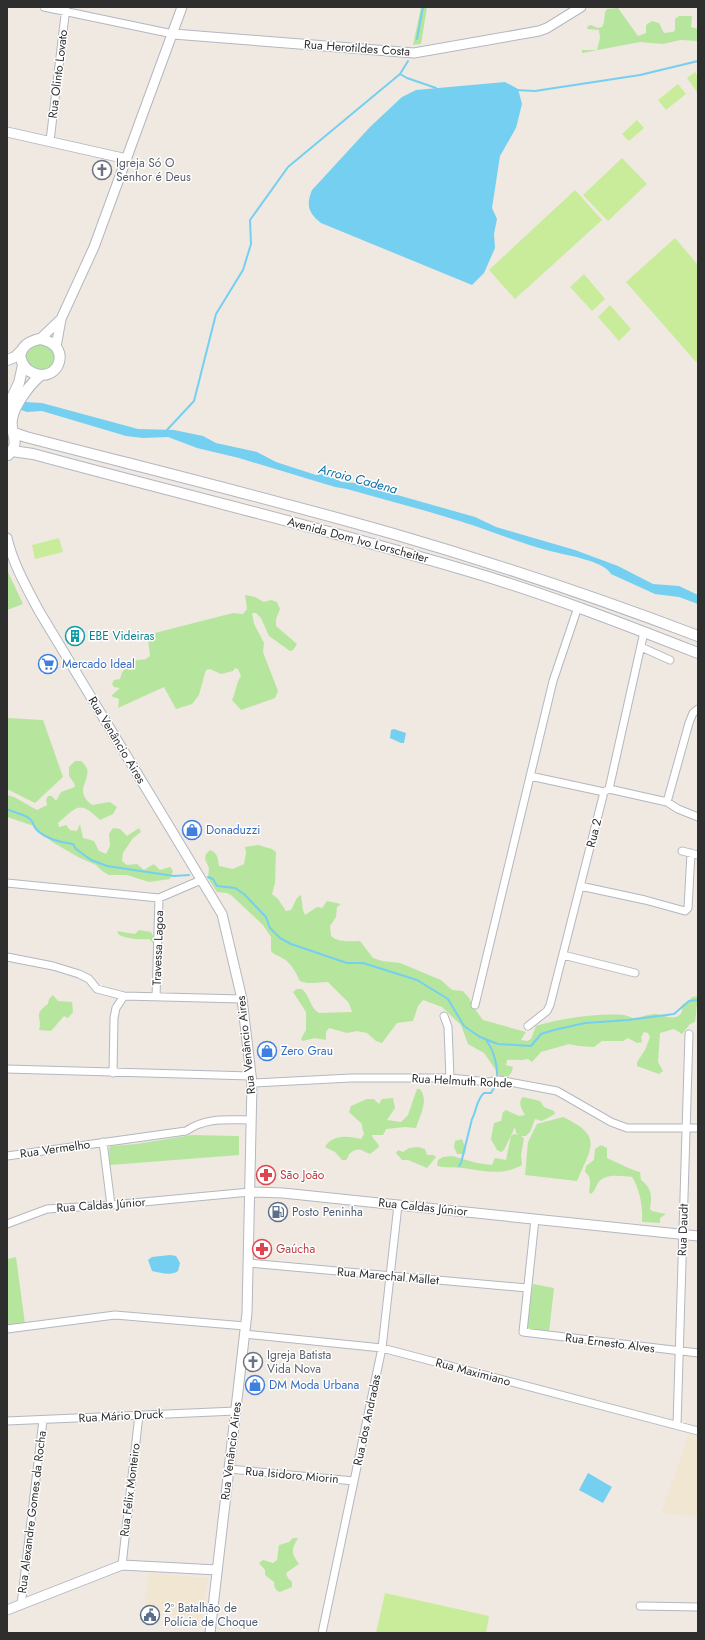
<svg xmlns="http://www.w3.org/2000/svg" width="705" height="1640" font-family="Jost,sans-serif">
<style>
.education{fill:#f0e6d1}
.green{fill:#b6e59e}
.pitch{fill:#c9ec9a}
.water{fill:#75cff0}
.lines{fill:none;stroke-linecap:round;stroke-linejoin:round}
.stream{stroke:#75cff0;stroke-width:2}
.minor-casing{stroke:#b4b7c1;stroke-width:9}
.tertiary-casing{stroke:#b4b7c1;stroke-width:11}
.secondary-casing{stroke:#b4b7c1;stroke-width:12}
.minor{stroke:#fff;stroke-width:7}
.tertiary{stroke:#fff;stroke-width:9}
.secondary{stroke:#fff;stroke-width:10}
.labels{text-anchor:middle;dominant-baseline:central;stroke-width:3;stroke-linejoin:round;paint-order:stroke}
.street-label{font-size:12px;fill:#2e2e2e;stroke:#fff}
.worship-label{font-size:12px;fill:#5b616d;stroke:#fff;text-anchor:start}
.culture-label{font-size:12px;fill:#0d838f;stroke:#fff;text-anchor:start}
.shop-label{font-size:12px;fill:#366cbe;stroke:#fff;text-anchor:start}
.health-label{font-size:12px;fill:#be3a42;stroke:#fff;text-anchor:start}
.service-label{font-size:12px;fill:#4e5e75;stroke:#fff;text-anchor:start}
.water-label{font-size:13px;font-style:italic;fill:#0d6fa3;stroke:#fff}
</style>
<rect width="100%" height="100%" fill="#efe9e1"/>
<path class="education" d="M 689,1434 L 698,1437 L 698,1517 L 661,1513 Z
M 149,1573 L 208,1578 L 202,1622 L 144,1608 Z"/>
<path class="green" d="M 421,7 L 427,7 L 421,44 L 413,45 Z
M 618,8 L 638,36 L 646,33 L 646,25 L 652,21 L 659,23 L 664,33 L 673,32 L 675,30 L 675,19 L 679,16 L 692,16 L 691,27 L 698,29 L 698,41 L 680,40 L 663,44 L 640,42 L 582,53 L 582,50 L 597,50 L 600,38 L 599,30 L 587,29 L 588,26 L 591,25 L 598,28 L 602,27 L 604,22 L 605,12 L 607,9 Z
M26 357a14 14 0 1 1 28 0a14 14 0 1 1-28 0Z
M 7,570 L 23,604 L 7,610 Z
M 245,595 L 255,597 L 264,602 L 271,600 L 277,602 L 280,609 L 276,619 L 276,626 L 297,644 L 293,650 L 290,651 L 269,636 L 261,618 L 256,613 L 252,613 L 254,624 L 264,643 L 263,652 L 278,691 L 275,698 L 241,710 L 232,700 C 236,692 236,683 241,676 L 238,669 L 235,668 L 233,671 L 221,674 L 210,669 L 206,670 L 205,673 L 199,695 L 192,704 L 176,709 L 164,687 L 118,708 L 119,699 L 111,696 L 120,688 L 114,687 L 112,684 L 114,680 L 120,679 C 122,670 128,662 138,660 C 144,659 144,661 150,656 L 148,639 L 151,634 L 233,613 L 243,614 L 247,609 Z
M 7,718 L 43,720 L 63,777 L 35,803 L 7,789 Z
M 75,761 L 81,761 C 100,776 69,788 92,805 L 110,802 L 117,807 L 113,814 L 100,820 C 80,800 77,806 58,823 L 59,827 L 66,825 L 70,830 L 77,831 L 80,824 L 83,838 L 94,841 L 99,851 L 106,854 L 110,846 L 109,834 L 113,828 L 120,829 L 127,836 L 139,828 L 141,832 L 133,838 L 123,853 L 122,861 L 127,865 L 137,864 L 144,870 L 154,864 L 160,870 L 170,867 L 173,871 L 170,879 L 149,882 L 127,875 L 109,875 L 102,871 L 96,865 L 78,857 L 54,843 L 40,833 L 34,826 L 7,817 L 7,795 L 14,797 L 37,810 L 47,805 L 46,800 L 48,796 L 52,796 L 56,801 L 61,792 L 75,787 L 74,783 L 69,776 L 69,767 Z
M 258,845 L 272,849 L 276,852 L 275,883 L 272,894 L 278,899 L 286,911 L 291,910 L 297,898 L 301,895 L 303,910 L 305,915 L 317,907 L 322,908 L 327,901 L 341,904 L 337,907 L 336,917 L 330,926 L 331,936 C 339,943 350,941 360,941 L 373,958 L 382,961 L 400,963 L 441,980 L 452,990 L 463,991 L 469,998 L 474,1008 L 483,1020 L 526,1032 L 521,1040 L 527,1041 L 531,1039 L 536,1026 C 562,1018 598,1013 624,1015 C 628,1016 630,1017 633,1018 C 640,1018 648,1014 655,1014 C 661,1014 669,1019 676,1017 C 682,1015 683,1011 682,1005 L 689,1001 L 692,997 L 698,996 L 695,1022 L 690,1024 L 682,1034 L 674,1029 L 660,1033 L 658,1062 L 663,1071 L 659,1074 L 637,1066 L 637,1062 L 645,1050 L 650,1037 L 648,1033 L 644,1032 L 641,1037 L 642,1042 L 637,1043 L 628,1038 L 623,1041 L 602,1041 L 594,1047 L 579,1046 L 569,1044 L 541,1052 L 532,1062 L 528,1059 C 521,1061 514,1059 507,1060 L 506,1065 L 513,1067 C 512,1074 509,1077 502,1079 L 484,1053 L 468,1044 L 461,1025 L 442,1007 L 423,1000 L 418,1006 L 413,1021 L 397,1023 L 382,1043 L 376,1041 L 367,1033 L 357,1031 L 347,1033 L 329,1028 L 326,1032 L 326,1040 L 315,1038 L 303,1041 L 301,1039 L 306,1030 L 306,1012 L 293,992 L 297,989 L 302,989 C 310,996 310,1008 319,1013 L 352,1012 L 349,1003 L 328,982 C 317,982 311,985 300,981 C 296,973 291,962 282,958 C 278,955 274,955 271,951 L 271,937 L 263,925 L 231,895 L 227,893 L 217,892 L 208,878 L 209,868 L 205,859 L 206,854 L 210,850 C 218,853 218,859 219,866 L 233,869 L 244,864 L 246,853 L 245,847 Z
M 139,930 L 151,932 L 154,938 L 153,943 L 149,939 C 138,940 129,939 119,935 L 117,931 L 135,934 Z
M 53,995 L 58,1001 L 72,1002 L 73,1012 L 68,1018 L 64,1016 L 51,1031 L 39,1030 C 43,1017 32,1015 48,1004 L 49,999 Z
M 417,1089 L 420,1089 C 429,1101 420,1115 416,1128 L 405,1127 L 386,1129 L 383,1135 L 372,1135 C 373,1140 378,1142 379,1147 L 370,1154 C 361,1150 358,1146 349,1154 L 348,1157 L 346,1160 L 342,1160 L 335,1152 L 325,1147 C 332,1134 350,1136 361,1139 L 364,1134 L 362,1127 L 362,1124 L 349,1112 L 351,1106 L 367,1099 L 374,1099 L 379,1104 L 382,1099 L 393,1098 L 395,1108 L 387,1120 L 401,1122 L 408,1115 Z
M 523,1097 L 540,1101 L 544,1107 L 554,1111 L 555,1114 L 542,1121 L 535,1119 L 530,1132 L 526,1136 L 521,1136 L 524,1138 L 521,1155 L 522,1165 C 503,1176 484,1171 463,1168 C 454,1167 445,1168 437,1166 L 438,1160 L 443,1157 L 452,1156 L 477,1163 L 492,1165 L 495,1158 L 506,1160 L 511,1136 L 514,1134 L 519,1135 L 516,1133 L 515,1127 L 504,1150 L 501,1152 L 497,1150 L 491,1139 L 494,1123 L 501,1121 L 503,1112 L 506,1110 L 519,1116 L 525,1115 C 522,1109 517,1103 523,1097 Z
M 563,1117 C 603,1136 592,1146 577,1181 L 525,1175 L 528,1142 L 537,1124 Z
M 192,1135 L 239,1136 L 239,1155 L 110,1165 L 109,1149 L 111,1146 L 136,1144 Z
M 462,1139 L 466,1149 L 465,1154 L 457,1154 L 454,1147 L 455,1141 Z
M 601,1145 L 607,1148 L 607,1158 C 619,1163 628,1169 640,1172 L 641,1180 C 652,1188 652,1196 650,1209 L 652,1211 L 666,1214 L 660,1218 L 660,1223 L 642,1222 C 643,1208 640,1189 632,1177 C 622,1176 604,1173 598,1183 C 595,1188 595,1191 591,1194 L 589,1192 C 590,1184 592,1177 585,1172 L 586,1166 L 594,1160 L 595,1149 Z
M 418,1147 L 425,1149 L 427,1155 L 434,1155 L 436,1157 L 427,1168 L 408,1160 L 402,1160 L 396,1153 L 398,1150 L 403,1152 L 409,1148 Z
M 16,1257 L 25,1324 L 7,1326 L 7,1259 Z
M 533,1284 L 554,1288 L 549,1332 L 530,1330 L 526,1325 Z
M 293,1538 L 298,1538 C 291,1550 291,1553 299,1564 L 286,1573 L 288,1578 L 292,1582 L 292,1587 L 280,1592 C 275,1590 274,1587 274,1582 L 265,1575 L 265,1570 L 259,1563 L 263,1560 L 273,1563 L 277,1560 L 279,1545 L 289,1542 Z"/>
<path class="pitch" d="M 695,72 L 698,77 L 697,92 L 687,78 Z
M 678,84 L 686,94 L 666,110 L 658,100 Z
M 637,120 L 644,128 L 629,141 L 622,134 Z
M 622,158 L 647,184 L 608,221 L 583,195 Z
M 575,190 L 602,220 L 515,299 L 489,270 Z
M 675,238 L 698,265 L 698,360 L 696,362 L 626,282 Z
M 584,274 L 605,299 L 592,311 L 570,287 Z
M 610,305 L 631,329 L 619,341 L 598,317 Z
M 59,538 L 63,552 L 35,559 L 32,545 Z
M 385,1593 L 489,1616 L 486,1633 L 376,1633 Z"/>
<path class="water" d="M 505,82 L 518,89 L 522,104 L 516,128 L 500,156 L 492,208 L 497,219 L 494,234 L 495,248 L 484,273 L 472,285 L 321,223 C 308,213 306,205 312,190 L 370,127 L 402,97 L 416,90 Z
M 25,402 L 42,403 L 138,429 L 174,430 L 203,436 L 216,443 L 257,452 L 276,462 L 316,475 L 323,474 L 342,482 L 355,483 L 475,517 L 496,527 L 575,550 L 618,566 L 653,584 L 679,586 L 698,595 L 698,604 L 679,597 L 655,594 L 611,574 C 605,561 565,555 550,551 C 524,544 500,535 475,526 C 433,512 389,501 347,489 L 335,487 L 239,458 L 197,448 L 168,437 L 143,438 L 126,436 L 42,411 L 27,412 L 21,410 Z
M 394,729 L 406,733 L 404,743 L 401,743 L 390,738 L 391,730 Z
M 170,1255 L 176,1256 L 180,1263 L 178,1271 C 172,1276 161,1273 152,1271 L 148,1260 L 152,1257 Z
M 588,1473 L 612,1487 L 603,1503 L 579,1490 Z"/>
<g class="lines">
<path class="stream" d="M 417,39 L 423,7
M 400,74 L 407,78 L 436,88
M 516,90 L 535,91 L 640,75 L 698,61
M 166,431 L 194,401 L 216,314 L 243,270 L 251,244 L 250,220 L 288,167 L 400,74 L 408,61
M 7,809 C 14,813 25,814 30,819 C 33,821 33,826 36,829 C 44,838 61,843 73,844 L 76,849 L 91,860 L 107,866 L 174,876 L 189,875
M 208,877 L 213,879 L 217,886 L 235,888 L 244,894 L 266,917 L 270,928 L 280,938 L 291,944 L 347,963 L 363,963 L 417,980 L 448,999 L 464,1026 L 480,1037 L 498,1044 L 531,1046 L 541,1034 L 554,1030 L 585,1023 L 628,1020 L 674,1014 L 689,1001 L 698,1000
M 486,1040 C 494,1050 498,1067 497,1079
M 459,1166 L 461,1163 L 472,1119 C 477,1110 476,1100 484,1093 L 491,1093 L 497,1083"/>
<g class="minor-casing">
<path id="minor" d="M 44,7 L 173,34
M 50,141 L 66,7
M 641,647 L 670,660
M 530,776 L 604,792
M 609,789 L 667,802 L 678,809 L 698,817
M 667,802 L 689,723 L 693,713 L 698,709
M 682,851 L 698,855
M 7,883 L 159,898 L 201,880
M 580,886 L 645,900 L 685,911 L 688,908 L 691,853
M 563,955 L 635,973
M 7,957 L 53,966 L 79,974 L 89,979 L 97,989 L 124,996 L 242,999
M 156,997 L 159,898
M 475,1005 L 553,681 L 578,607
M 444,1016 L 448,1027 L 450,1078
M 528,1026 L 547,1011 L 550,1005 L 604,792 L 609,789 L 644,632
M 7,1069 L 251,1076
M 113,1073 L 114,1018 L 116,1008 L 124,996
M 252,1083 L 351,1078 L 450,1078 L 489,1082 L 499,1080 L 557,1091 L 611,1122 L 627,1128 L 698,1128
M 103,1142 L 111,1205
M 7,1156 L 186,1131 C 206,1117 227,1120 251,1120
M 535,1219 L 523,1332 L 698,1353
M 7,1224 L 47,1209 L 111,1205 L 250,1192
M 248,1263 L 527,1288
M 7,1329 L 115,1315 L 245,1326
M 244,1334 L 382,1348 L 698,1431
M 7,1421 L 236,1411
M 677,1425 L 689,1034
M 229,1469 L 354,1481
M 122,1565 L 139,1415
M 21,1605 L 43,1420
M 640,1606 L 698,1607
M 322,1633 L 382,1348 L 398,1205"/>
</g>
<g class="tertiary-casing">
<path id="tertiary" d="M 173,34 L 414,53 L 539,31 L 547,28 L 581,7
M 7,132 L 127,159
M 40,339 L 61,319
M 56,347 L 61,319 L 94,247 L 182,7
M 7,538 C 13,564 27,588 39,611 L 222,914 L 242,999 L 252,1083 L 247,1313 L 210,1633
M 250,1192 L 283,1193 L 398,1205 L 698,1236
M 7,1610 L 122,1565 L 217,1570"/>
</g>
<g class="secondary-casing">
<path id="secondary" d="M 40,339 C 73,344 60,384 33,373 C 25,370 22,364 20,356 C 22,345 30,341 40,339 Z
M 7,360 L 15,357 L 21,351
M 7,408 L 19,383 L 23,365
M 14,433 L 26,437 C 149,469 272,499 394,534 C 497,564 598,598 698,636
M 12,451 L 33,454 C 177,493 322,528 465,570 C 544,593 621,623 698,653
M 8,455 C 22,442 9,433 12,419 C 14,405 30,384 41,375"/>
</g>
<use href="#minor" class="minor"/>
<use href="#tertiary" class="tertiary"/>
<use href="#secondary" class="secondary"/>
</g>
<defs>
<g id="church-ring" transform="scale(1)"><circle r="9.5" fill="#fff" stroke="#6b7280" stroke-width="1.5"/><path d="M-1.2-6h2.4v3.5h3.3v2.4h-3.3V6h-2.4V-.1h-3.3v-2.4h3.3Z" fill="#6b7280"/></g>
<g id="building-ring" transform="scale(1)"><circle r="9.5" fill="#fff" stroke="#0f9aa8" stroke-width="1.5"/><path d="M-4-6H4V6H1V3H-1V6H-4ZM-2.5-4.3h1.7v1.8h-1.7ZM.8-4.3h1.7v1.8H.8ZM-2.5-1h1.7V.8h-1.7ZM.8-1h1.7V.8H.8Z" fill="#0f9aa8"/></g>
<g id="supermarket-ring" transform="scale(1)"><circle r="9.5" fill="#fff" stroke="#3f7fe0" stroke-width="1.5"/><path d="M-6-5.5h2.5l.6 2H6L4.5 2H-2.5L-4.4-4H-6ZM-1.5 3.2a1.3 1.3 0 1 0 .1 0ZM3 3.2a1.3 1.3 0 1 0 .1 0Z" fill="#3f7fe0"/></g>
<g id="shop-ring" transform="scale(1)"><circle r="9.5" fill="#fff" stroke="#3f7fe0" stroke-width="1.5"/><path d="M-5-2.5h2.3a2.7 3.5 0 0 1 5.4 0H5L5.5 6h-11ZM-1.5-2.5h3a1.5 2.3 0 0 0-3 0Z" fill="#3f7fe0"/></g>
<g id="pharmacy-ring" transform="scale(1)"><circle r="9.5" fill="#fff" stroke="#e0444e" stroke-width="1.5"/><path d="M-2-6h4v4h4v4h-4v4h-4v-4h-4v-4h4Z" fill="#e0444e"/></g>
<g id="fuel-ring" transform="scale(1)"><circle r="9.5" fill="#fff" stroke="#5c6f8a" stroke-width="1.5"/><path d="M-5.5-6h7V0h2V4h1.3V-2.5L3-4.5l.8-.8L6-3V5H2.5V1h-1V6h-7ZM-4.2-4.7v3.2H.2V-4.7Z" fill="#5c6f8a"/></g>
<g id="civic-ring" transform="scale(1)"><circle r="9.5" fill="#fff" stroke="#5c6f8a" stroke-width="1.5"/><path d="M-.6-6.5H3V-4.5H.6V-3L4-1V1h2V6H-6V1h2V-1L-.6-3ZM-1.2 2.5V6h2.4V2.5Z" fill="#5c6f8a"/></g>
</defs>
<g fill-rule="evenodd">
<use href="#church-ring" x="102" y="170"/>
<use href="#building-ring" x="75" y="636"/>
<use href="#supermarket-ring" x="48" y="664"/>
<use href="#shop-ring" x="192" y="830"/>
<use href="#shop-ring" x="267" y="1051"/>
<use href="#pharmacy-ring" x="266" y="1175"/>
<use href="#fuel-ring" x="278" y="1212"/>
<use href="#pharmacy-ring" x="262" y="1249"/>
<use href="#church-ring" x="253" y="1362"/>
<use href="#shop-ring" x="255" y="1385"/>
<use href="#civic-ring" x="150" y="1615"/>
</g>
<g class="labels">
<g class="street-label">
<text transform="translate(357 48) rotate(4)">Rua Herotildes Costa</text>
<text transform="translate(58 74) rotate(-83)">Rua Olinto Lovato</text>
<text transform="translate(358 540) rotate(15)">Avenida Dom Ivo Lorscheiter</text>
<text transform="translate(117 740) rotate(59)">Rua Venâncio Aires</text>
<text transform="translate(594 833) rotate(-76)">Rua 2</text>
<text transform="translate(158 948) rotate(-88)">Travessa Lagoa</text>
<text transform="translate(246 1045) rotate(-96)">Rua Venâncio Aires</text>
<text transform="translate(462 1081) rotate(3)">Rua Helmuth Rohde</text>
<text transform="translate(55 1149) rotate(-8)">Rua Vermelho</text>
<text transform="translate(101 1205) rotate(-4)">Rua Caldas Júnior</text>
<text transform="translate(423 1207) rotate(6)">Rua Caldas Júnior</text>
<text transform="translate(683 1230) rotate(-88)">Rua Daudt</text>
<text transform="translate(388 1276) rotate(5)">Rua Marechal Mallet</text>
<text transform="translate(610 1343) rotate(7)">Rua Ernesto Alves</text>
<text transform="translate(473 1372) rotate(15)">Rua Maximiano</text>
<text transform="translate(121 1416) rotate(-3)">Rua Mário Druck</text>
<text transform="translate(367 1420) rotate(-78)">Rua dos Andradas</text>
<text transform="translate(231 1451) rotate(-83)">Rua Venâncio Aires</text>
<text transform="translate(292 1475) rotate(5)">Rua Isidoro Miorin</text>
<text transform="translate(130 1490) rotate(-83)">Rua Félix Monteiro</text>
<text transform="translate(32 1512) rotate(-83)">Rua Alexandre Gomes da Rocha</text>
</g>
<g class="worship-label">
<text x="116" y="163">Igreja Só O<tspan x="116" dy="14">Senhor é Deus</tspan></text>
<text x="267" y="1355">Igreja Batista<tspan x="267" dy="14">Vida Nova</tspan></text>
</g>
<g class="culture-label">
<text x="89" y="636">EBE Videiras</text>
</g>
<g class="shop-label">
<text x="62" y="664">Mercado Ideal</text>
<text x="206" y="830">Donaduzzi</text>
<text x="281" y="1051">Zero Grau</text>
<text x="269" y="1385">DM Moda Urbana</text>
</g>
<g class="health-label">
<text x="280" y="1175">São João</text>
<text x="276" y="1249">Gaúcha</text>
</g>
<g class="service-label">
<text x="292" y="1212">Posto Peninha</text>
<text x="164" y="1608">2º Batalhão de<tspan x="164" dy="14">Polícia de Choque</tspan></text>
</g>
<g class="water-label">
<text transform="translate(358 479) rotate(15)">Arroio Cadena</text>
</g>
</g>
<rect width="705" height="1640" fill="none" stroke="#2e2e2e" stroke-width="16"/>
</svg>
